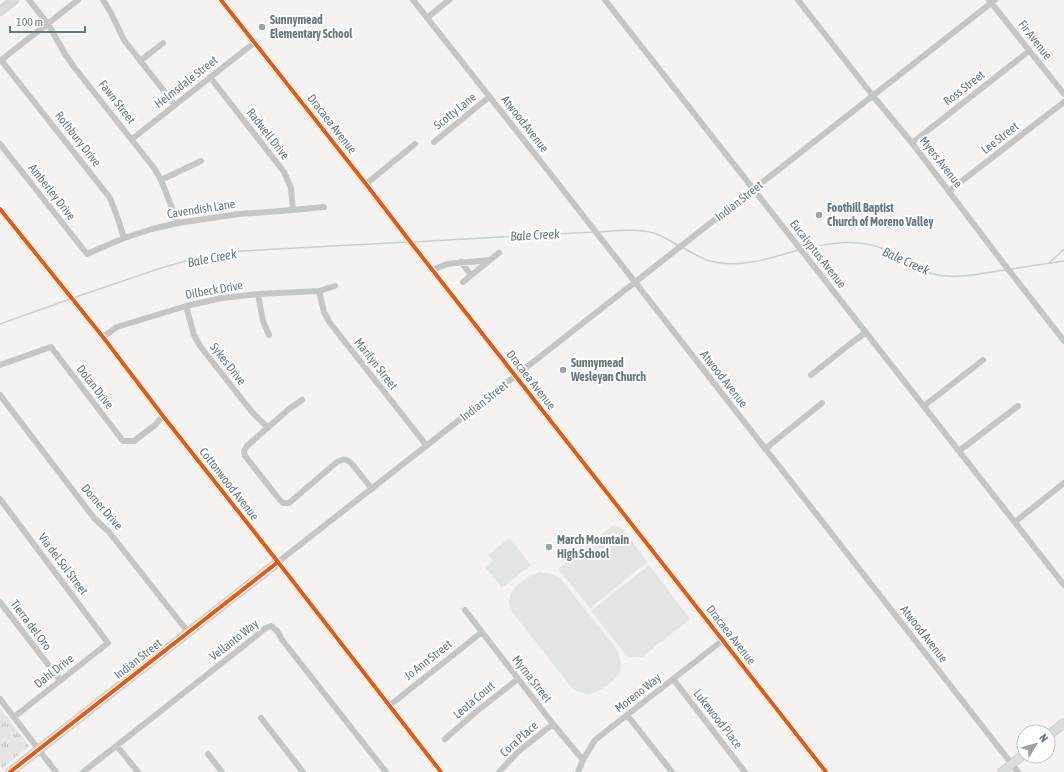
<svg xmlns="http://www.w3.org/2000/svg" width="1064" height="772" font-family="'Asap Condensed',sans-serif">
<style>
.grass{fill:url(#grass-tufts)}
.pitch{fill:#e3e5e0}
.lines{fill:none;stroke-linecap:round;stroke-linejoin:round}
.stream{stroke:#c6d0d1;stroke-width:1.5}
.major-casing{stroke:#cfcfcf;stroke-width:10}
.minor{stroke:#c4c6c6;stroke-width:6}
.major{stroke:#dbdcdc;stroke-width:8}
.cycleway-casing{stroke:#fff;stroke-width:6}
.cycleway{stroke:#e8590c;stroke-width:4}
.poi-dot{fill:#98a4a8;stroke:#fff;stroke-width:1.5}
.labels{text-anchor:middle;dominant-baseline:central;stroke-width:4;stroke-linejoin:round;paint-order:stroke}
.poi-label{font-size:12px;font-weight:bold;fill:#667980;stroke:#fff;text-anchor:start}
.street-label{font-size:12px;fill:#667980;stroke:#fff}
.water-label{font-size:13px;font-style:italic;fill:#617b7d;stroke:#fff}
</style>
<defs>
<pattern id="grass-tufts" width="24" height="20" patternUnits="userSpaceOnUse"><rect width="24" height="20" fill="#e3e5e0"/><path d="M3 7l-1-3M5 7V3M7 7l1-3M15 17l-1-3M17 17v-4M19 17l1-3" fill="none" stroke="#bcbebb"/></pattern>
</defs>
<rect width="100%" height="100%" fill="#f4f3f2"/>
<path class="grass" d="M 0,708 L 29,746 L 2,769 L 0,766 Z"/>
<path class="pitch" d="M 612,526 L 621,527 L 647,562 L 590,608 L 558,569 Z
M 509,538 L 531,565 L 502,588 L 485,567 L 493,561 L 488,555 Z
M 649,565 L 690,619 L 642,657 L 628,657 L 591,611 Z
M 539,572 L 552,574 L 560,578 L 618,651 C 620,657 622,665 620,671 C 617,680 599,692 590,694 C 584,695 577,691 572,688 L 513,613 C 512,611 510,607 509,604 C 508,589 526,577 539,572 Z"/>
<g class="lines">
<path class="stream" d="M 598,232 C 616,231 636,228 654,233 C 663,236 671,241 679,246
M 412,242 L 594,232
M 682,247 C 690,252 699,257 707,260 C 739,270 769,258 799,250
M 803,249 C 829,243 858,238 884,249 C 891,253 898,258 905,262 C 915,268 927,273 938,275 C 959,279 984,273 1005,270
M 1049,263 L 1064,249
M 1011,269 L 1064,261
M 73,298 L 158,269 L 189,260 L 213,255 L 242,251 L 408,242
M 0,324 L 70,299"/>
<g class="major-casing">
<path id="major" d="M 0,11 L 14,0
M 1048,736 L 1064,723
M 10,772 L 278,562
M 1002,772 L 1024,754"/>
</g>
<path class="minor" d="M 29,0 L 48,24 L 65,54 L 74,67 L 154,168 L 161,180 L 178,223
M 103,0 L 111,13 L 124,40 L 175,105
M 221,0 L 366,184 L 412,244 L 826,772
M 413,0 L 549,172 L 1018,772
M 605,0 L 1064,585
M 798,0 L 873,96 L 912,143 L 1004,264 L 1064,341
M 989,0 L 1064,94
M 427,18 L 449,0
M 1,60 L 110,198 L 118,219 L 124,238
M 0,61 L 78,0
M 140,61 L 163,43
M 210,77 L 284,172 L 291,188 L 293,210
M 132,139 L 255,42
M 434,142 L 489,97
M 912,143 L 1029,51
M 0,144 L 87,254 L 124,238 L 152,229 L 178,223 L 239,214 L 293,210 L 324,207
M 161,180 L 201,161
M 366,184 L 415,144
M 949,191 L 1064,102
M 0,209 L 103,337 L 163,416 L 278,562 L 441,772
M 461,262 L 471,275
M 432,270 L 447,264 L 490,260 L 499,253
M 463,282 L 490,260
M 319,291 L 324,312 L 330,323 L 427,446
M 258,294 L 263,321 L 269,335
M 186,306 L 194,335 L 200,346 L 252,412 L 268,428
M 103,337 L 117,327 L 186,306 L 222,298 L 258,294 L 319,291 L 335,286
M 0,365 L 51,347 L 123,441 L 134,441 L 155,425 L 163,416
M 811,375 L 850,344 L 866,332
M 0,395 L 94,518 L 109,532 L 188,632
M 302,400 L 289,409 L 247,446 L 244,451 L 245,456 L 279,499 L 283,503 L 289,503 L 337,462 C 344,458 347,459 352,464 L 372,489
M 924,406 L 983,360
M 765,449 L 822,403
M 959,451 L 1018,406
M 0,499 L 108,643 L 14,717
M 1015,522 L 1064,483
M 278,562 L 995,0
M 0,602 L 60,680
M 465,610 L 553,724 L 583,760
M 673,679 L 745,772
M 0,699 L 56,772
M 389,706 L 482,632
M 627,715 L 672,772
M 261,718 L 303,772
M 445,739 L 477,711 L 518,679
M 117,746 L 138,772
M 208,754 L 222,772
M 83,772 L 255,637 L 264,629 L 271,626 L 277,631 L 283,641 L 386,772
M 499,772 L 519,751 L 553,724
M 578,772 L 583,760 L 595,740 L 723,640"/>
<use href="#major" class="major"/>
<g class="cycleway-casing">
<path id="cycleway" d="M 221,0 L 366,184 L 412,244 L 826,772
M 0,209 L 103,337 L 163,416 L 278,562 L 441,772
M 10,772 L 278,562"/>
</g>
<use href="#cycleway" class="cycleway"/>
</g>
<g class="poi-dot">
<circle cx="262" cy="27" r="4"/>
<circle cx="819" cy="215" r="4"/>
<circle cx="563" cy="370" r="4"/>
<circle cx="549" cy="547" r="4"/>
</g>
<g class="labels">
<g class="poi-label">
<text x="270" y="20">Sunnymead<tspan x="270" dy="14">Elementary School</tspan></text>
<text x="827" y="208">Foothill Baptist<tspan x="827" dy="14">Church of Moreno Valley</tspan></text>
<text x="571" y="363">Sunnymead<tspan x="571" dy="14">Wesleyan Church</tspan></text>
<text x="557" y="540">March Mountain<tspan x="557" dy="14">High School</tspan></text>
</g>
<g class="street-label">
<text transform="translate(1035 40) rotate(52)">Fir Avenue</text>
<text transform="translate(186 82) rotate(-38)">Helmsdale Street</text>
<text transform="translate(964 88) rotate(-38)">Ross Street</text>
<text transform="translate(117 102) rotate(52)">Fawn Street</text>
<text transform="translate(455 111) rotate(-39)">Scotty Lane</text>
<text transform="translate(332 124) rotate(52)">Dracaea Avenue</text>
<text transform="translate(525 124) rotate(52)">Atwood Avenue</text>
<text transform="translate(268 134) rotate(52)">Radwell Drive</text>
<text transform="translate(1000 138) rotate(-38)">Lee Street</text>
<text transform="translate(78 139) rotate(52)">Rothbury Drive</text>
<text transform="translate(941 162) rotate(52)">Myers Avenue</text>
<text transform="translate(52 192) rotate(52)">Amberley Drive</text>
<text transform="translate(739 201) rotate(-38)">Indian Street</text>
<text transform="translate(201 209) rotate(-9)">Cavendish Lane</text>
<text transform="translate(818 254) rotate(52)">Eucalyptus Avenue</text>
<text transform="translate(214 290) rotate(-10)">Dilbeck Drive</text>
<text transform="translate(228 364) rotate(52)">Sykes Drive</text>
<text transform="translate(376 364) rotate(52)">Marilyn Street</text>
<text transform="translate(724 379) rotate(52)">Atwood Avenue</text>
<text transform="translate(531 380) rotate(52)">Dracaea Avenue</text>
<text transform="translate(95 387) rotate(52)">Dolan Drive</text>
<text transform="translate(484 401) rotate(-38)">Indian Street</text>
<text transform="translate(229 484) rotate(52)">Cottonwood Avenue</text>
<text transform="translate(102 507) rotate(49)">Dorner Drive</text>
<text transform="translate(63 564) rotate(53)">Via del Sol Street</text>
<text transform="translate(31 625) rotate(53)">Tierra del Oro</text>
<text transform="translate(924 634) rotate(52)">Atwood Avenue</text>
<text transform="translate(731 635) rotate(52)">Dracaea Avenue</text>
<text transform="translate(234 640) rotate(-38)">Vellanto Way</text>
<text transform="translate(138 659) rotate(-38)">Indian Street</text>
<text transform="translate(428 660) rotate(-38)">Jo Ann Street</text>
<text transform="translate(54 671) rotate(-38)">Dahl Drive</text>
<text transform="translate(532 679) rotate(52)">Myrna Street</text>
<text transform="translate(638 693) rotate(-38)">Moreno Way</text>
<text transform="translate(474 700) rotate(-40)">Leota Court</text>
<text transform="translate(718 719) rotate(52)">Lukewood Place</text>
<text transform="translate(519 739) rotate(-42)">Cora Place</text>
</g>
<g class="water-label">
<text transform="translate(535 235) rotate(-3)">Bale Creek</text>
<text transform="translate(212 258) rotate(-11)">Bale Creek</text>
<text transform="translate(906 261) rotate(24)">Bale Creek</text>
</g>
</g>
<g transform="translate(1036 744) rotate(52)"><circle r="19" fill="#ffffff" stroke="#c2c9cc"/>
<path d="M0-3L7 15L0 10L-7 15Z" fill="#98a4a8"/>
<text y="-6" font-size="11" font-weight="bold" text-anchor="middle" fill="#667980">N</text>
</g>
<path d="M10 26v6h75v-6" fill="none" stroke="#667980" stroke-width="2"/>
<text x="16" y="26" font-size="12" fill="#667980" stroke="#ffffff" stroke-width="3" paint-order="stroke">100 m</text>
</svg>
